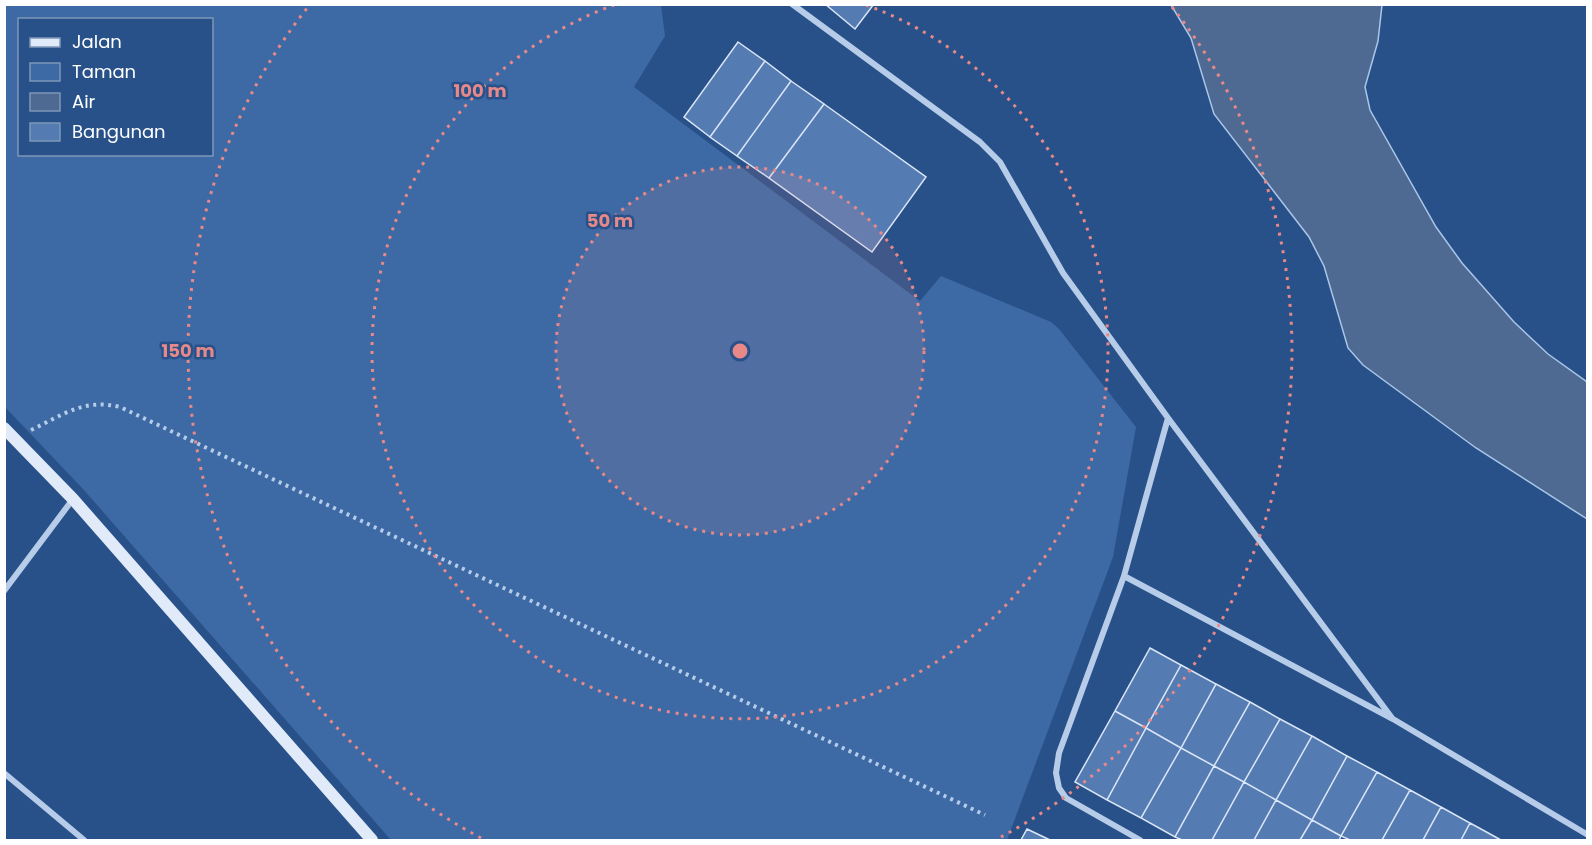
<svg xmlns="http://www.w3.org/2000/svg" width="1592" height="845" font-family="Poppins,sans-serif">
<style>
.green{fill:#3d6aa5;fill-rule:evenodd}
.water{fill:#4e6a92;stroke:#aac6e9;stroke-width:1.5}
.building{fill:#557cb2;stroke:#dae6f7;stroke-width:1.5}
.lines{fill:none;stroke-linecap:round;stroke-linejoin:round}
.path{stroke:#b6cce9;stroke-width:4;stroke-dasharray:3 4.5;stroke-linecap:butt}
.street{stroke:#b6cce9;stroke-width:6}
.secondary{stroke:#e0eaf8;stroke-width:12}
.ring{fill:none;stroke:#e88989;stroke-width:3;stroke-dasharray:3 6}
.centre{fill:#e88989;stroke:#285189;stroke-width:3}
.ring-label{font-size:18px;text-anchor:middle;font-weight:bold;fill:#e88989;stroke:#285189;stroke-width:5;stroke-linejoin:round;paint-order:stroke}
</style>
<rect width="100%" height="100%" fill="#285189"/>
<path class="green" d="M 4,5 L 661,5 L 665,36 L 634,87 L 920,301 L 941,276 L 1051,322 L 1059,329 L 1136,427 L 1113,557 L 1007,840 L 391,840 L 83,489 L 5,407 ZM 20,20 L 212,20 L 212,154 L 20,154 Z"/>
<path class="water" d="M 1171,5 L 1382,5 L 1378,41 L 1365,87 L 1370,110 L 1436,227 L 1462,263 L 1514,322 L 1548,354 L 1587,382 L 1587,519 L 1476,448 L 1363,365 L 1348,348 L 1324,266 L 1309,237 L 1214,114 L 1191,38 Z"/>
<path class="building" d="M 825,4 L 874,4 L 855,29 Z
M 738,42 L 765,61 L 710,137 L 684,117 Z
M 765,61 L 791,81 L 737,156 L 710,137 Z
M 791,81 L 824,104 L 769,178 L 737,156 Z
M 824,104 L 926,177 L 872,252 L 769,178 Z
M 1150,648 L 1181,665 L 1146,728 L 1115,711 Z
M 1181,665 L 1216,684 L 1181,748 L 1146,728 Z
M 1216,684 L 1250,702 L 1214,766 L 1181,748 Z
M 1250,702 L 1280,719 L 1244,782 L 1214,766 Z
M 1115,711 L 1146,728 L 1107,800 L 1075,782 Z
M 1280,719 L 1312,736 L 1276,800 L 1244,782 Z
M 1146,728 L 1181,748 L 1141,818 L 1107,800 Z
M 1312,736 L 1347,756 L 1312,820 L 1276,800 Z
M 1181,748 L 1214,766 L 1175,837 L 1141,818 Z
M 1347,756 L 1377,772 L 1341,836 L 1312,820 Z
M 1214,766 L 1244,782 L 1212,840 L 1182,840 L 1175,837 Z
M 1377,772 L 1410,790 L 1382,840 L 1350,840 L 1341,836 Z
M 1244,782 L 1276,800 L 1254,840 L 1212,840 Z
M 1410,790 L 1441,807 L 1423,840 L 1382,840 Z
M 1276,800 L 1312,820 L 1300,840 L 1254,840 Z
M 1441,807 L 1470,823 L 1461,840 L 1423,840 Z
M 1312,820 L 1341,836 L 1339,840 L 1300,840 Z
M 1470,823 L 1501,840 L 1461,840 Z
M 1027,829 L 1050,840 L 1021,840 Z"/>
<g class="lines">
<path class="path" d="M 31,430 C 63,415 84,398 120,407 L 985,815"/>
<path class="street" d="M 792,4 L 980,142 L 1000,162 L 1063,273 L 1168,418 L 1124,576 L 1059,753 L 1056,773 L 1059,788 L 1066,798 L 1140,840
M 1168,418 L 1392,718
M 1124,576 L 1393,719 L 1588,835
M 4,591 L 73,499
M 4,773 L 84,840"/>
<path class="secondary" d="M 4,428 L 73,499 L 372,840"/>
</g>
<circle cx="740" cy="351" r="184" fill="#e88989" fill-opacity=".12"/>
<g class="ring">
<circle cx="740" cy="351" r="184"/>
<path d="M866 5A368 368 0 1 1 614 5"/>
<path d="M481 838A552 552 0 0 1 308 7M1172 7A552 552 0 0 1 999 838"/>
</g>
<circle cx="740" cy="351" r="9" class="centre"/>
<g class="ring-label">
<text x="480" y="97">100 m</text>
<text x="610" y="227">50 m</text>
<text x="188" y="357">150 m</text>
</g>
<rect width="1592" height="845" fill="none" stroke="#ffffff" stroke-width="12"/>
<rect x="18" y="18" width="195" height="138" fill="#285189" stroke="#7e97b8" stroke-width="1.5"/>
<rect x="30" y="38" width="30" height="9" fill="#e0eaf8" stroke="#7e97b8" stroke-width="1.5"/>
<text x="72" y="48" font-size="18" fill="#ffffff">Jalan</text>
<rect x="30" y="63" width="30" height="18" fill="#3d6aa5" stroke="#7e97b8" stroke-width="1.5"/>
<text x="72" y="78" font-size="18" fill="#ffffff">Taman</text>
<rect x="30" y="93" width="30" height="18" fill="#4e6a92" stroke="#7e97b8" stroke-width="1.5"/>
<text x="72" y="108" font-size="18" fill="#ffffff">Air</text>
<rect x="30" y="123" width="30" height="18" fill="#557cb2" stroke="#7e97b8" stroke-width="1.5"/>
<text x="72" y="138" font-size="18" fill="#ffffff">Bangunan</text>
</svg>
